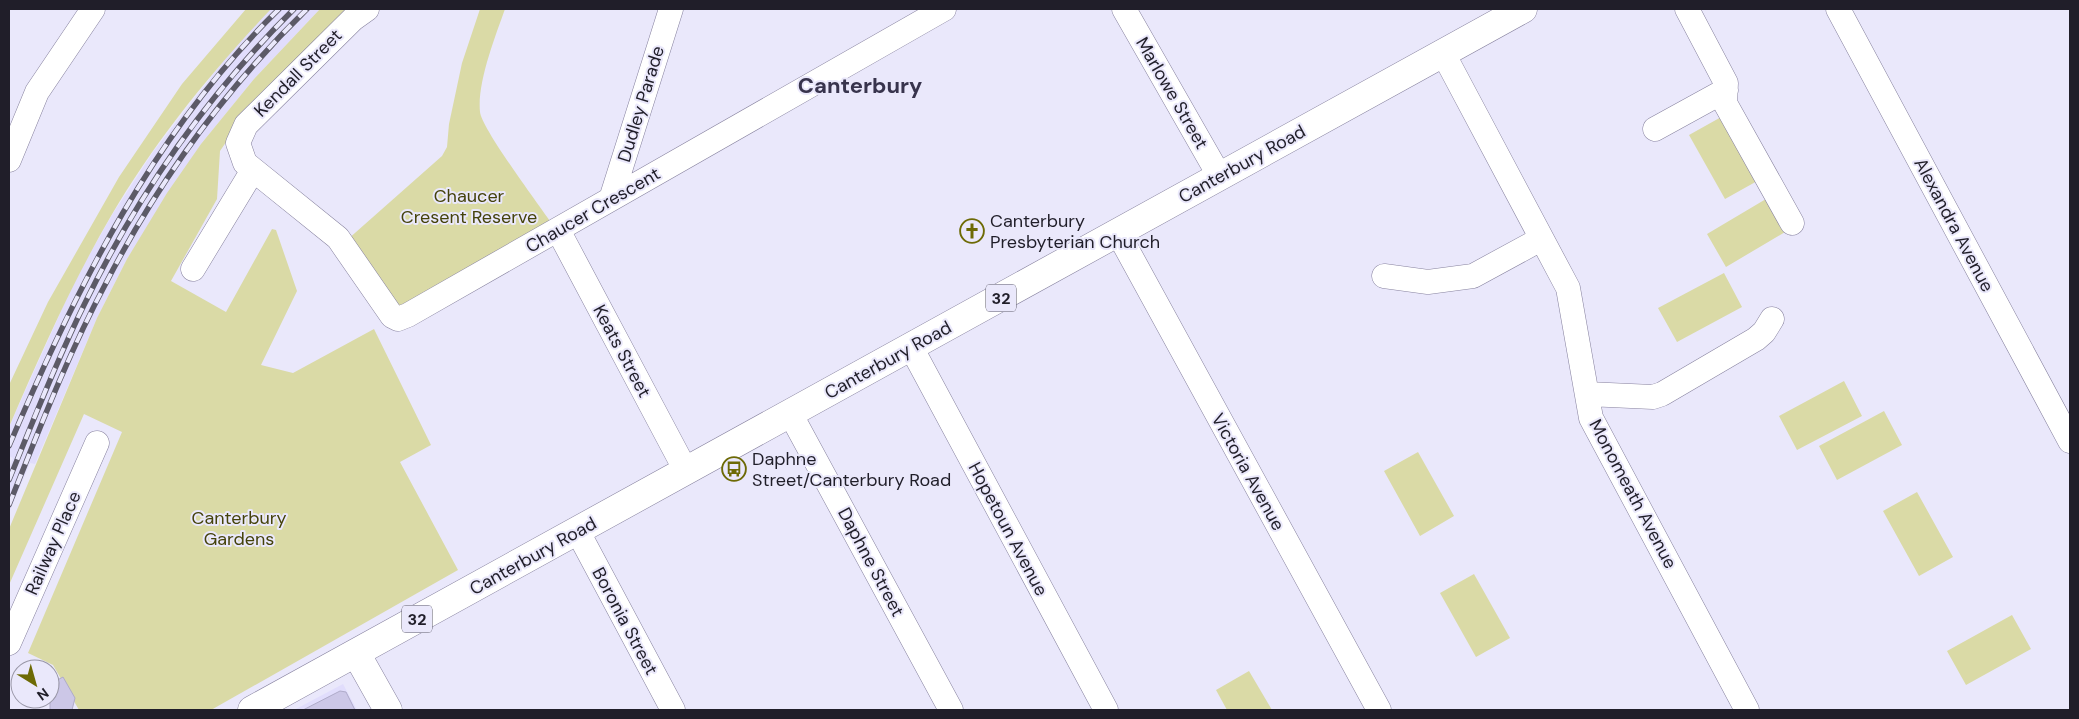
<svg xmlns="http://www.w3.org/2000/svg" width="2079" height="719" font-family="'DM Sans',sans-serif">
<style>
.built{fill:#e1ddfc}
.green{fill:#dadaa6}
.building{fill:#ccc7e7;stroke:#afabc9}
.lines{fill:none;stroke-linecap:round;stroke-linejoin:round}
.minor-casing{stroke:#87829f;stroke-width:25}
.major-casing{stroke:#87829f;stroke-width:29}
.minor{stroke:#fff;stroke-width:24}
.major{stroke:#fff;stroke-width:28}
.rail-casing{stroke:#5c5a67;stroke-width:5.5}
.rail{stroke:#eae8fb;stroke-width:4;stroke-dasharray:11;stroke-linecap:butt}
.labels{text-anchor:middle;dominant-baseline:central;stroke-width:4;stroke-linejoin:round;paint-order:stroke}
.shield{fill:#eae8fb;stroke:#5d5b68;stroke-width:1}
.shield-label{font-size:16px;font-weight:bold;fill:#201e29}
.street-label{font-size:18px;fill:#201e29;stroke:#eae8fb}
.park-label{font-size:18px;fill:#44420a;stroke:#eae8fb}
.poi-label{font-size:18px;fill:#201e29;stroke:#eae8fb;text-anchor:start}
.district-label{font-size:22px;font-weight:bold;fill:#38344d;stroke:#eae8fb}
</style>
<rect width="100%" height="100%" fill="#eae8fb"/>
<path class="built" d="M 271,9 L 320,9 L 254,79 L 201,144 L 127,259 L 97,318 L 35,464 L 30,463 L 9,513 L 9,468 L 13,458 L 9,456 L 9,427 L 76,278 L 112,215 L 153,152 L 236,45 Z
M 343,684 L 357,710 L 294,710 Z"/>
<path class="green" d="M 246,9 L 271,9 C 211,72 155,141 111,216 C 72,283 40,355 9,427 L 9,385 L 48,302 L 119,177 L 182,84 Z
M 320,9 L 351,9 L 237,126 L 220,151 L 217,199 L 171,281 L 226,312 L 272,229 L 276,230 L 297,291 L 261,365 L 293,373 L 374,329 L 431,445 L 400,462 L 458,570 L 211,710 L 79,710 L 53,665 L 28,653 L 122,432 L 84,414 L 9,585 L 9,529 L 97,318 L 127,259 L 167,193 L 201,144 L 254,79 Z
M 480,9 L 505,9 C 495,37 477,83 480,112 C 482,129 539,205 552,224 L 401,307 L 395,307 L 347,240 L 442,156 L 447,147 L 449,124 L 462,63 Z
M 1723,116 L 1759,180 L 1725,199 L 1689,135 Z
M 1771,196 L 1790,229 L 1726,267 L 1707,234 Z
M 1724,273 L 1742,307 L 1677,342 L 1658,308 Z
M 1844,381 L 1862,416 L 1797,450 L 1779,416 Z
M 1884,411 L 1902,445 L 1837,480 L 1819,446 Z
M 1418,452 L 1454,516 L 1420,536 L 1384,471 Z
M 1917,492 L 1953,557 L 1919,576 L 1883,511 Z
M 1474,574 L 1510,638 L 1476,657 L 1440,593 Z
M 2012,615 L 2031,649 L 1966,685 L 1947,651 Z
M 1249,671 L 1272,710 L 1227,710 L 1216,690 Z"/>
<path class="building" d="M 63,677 L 75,698 L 72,710 L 50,710 L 50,684 Z
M 340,691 L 346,692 L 355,710 L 303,710 Z"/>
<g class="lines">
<g class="minor-casing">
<path id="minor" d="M 367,9 L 353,19 L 246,125 L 238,143 L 245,163 L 338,238 L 392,316 L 398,319 L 408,315 L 944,9
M 1124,9 L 1220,177
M 1687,9 L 1726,83 L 1725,103 L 1792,223
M 1838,9 L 2070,441
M 1443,53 L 1568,288 L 1591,418 L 1747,710
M 1655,129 L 1726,90
M 9,160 L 37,92 L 93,9
M 611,199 L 671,9
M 558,230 L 686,471
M 1118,233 L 1379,710
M 193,269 L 253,170
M 1384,276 L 1428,282 L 1473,276 L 1541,239
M 911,347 L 1106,710
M 1587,394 L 1653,397 L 1662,394 L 1756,339 L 1764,332 L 1772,319
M 790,413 L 951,710
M 578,532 L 673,710
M 9,643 L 97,443"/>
</g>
<g class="major-casing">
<path id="major" d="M 356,653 L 388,710
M 252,710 L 1523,9"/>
</g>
<use href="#minor" class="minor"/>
<use href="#major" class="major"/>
<g class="rail-casing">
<path id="rail" d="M 9,446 C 76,288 154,131 279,9
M 9,480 C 33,421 56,362 84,305 C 137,196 208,94 294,9
M 9,505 C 39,430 68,354 106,283 C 158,182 226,88 307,9"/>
</g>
<use href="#rail" class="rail"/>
</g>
<defs>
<g id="church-ring" transform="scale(1.25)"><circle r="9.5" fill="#eae8fb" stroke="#6d6a05" stroke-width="1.5"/><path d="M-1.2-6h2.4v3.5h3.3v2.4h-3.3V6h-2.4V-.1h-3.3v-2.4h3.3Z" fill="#6d6a05"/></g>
<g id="bus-ring" transform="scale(1.25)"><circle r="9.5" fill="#eae8fb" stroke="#6d6a05" stroke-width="1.5"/><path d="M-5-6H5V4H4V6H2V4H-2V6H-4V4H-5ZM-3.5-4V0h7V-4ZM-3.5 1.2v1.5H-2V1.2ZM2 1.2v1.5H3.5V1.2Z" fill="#6d6a05"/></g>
</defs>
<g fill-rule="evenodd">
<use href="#church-ring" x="972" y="231"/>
<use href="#bus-ring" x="734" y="469"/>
</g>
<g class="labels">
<g class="shield">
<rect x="986" y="284.5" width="30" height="27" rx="4"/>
<rect x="402" y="605.5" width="30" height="27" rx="4"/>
</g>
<g class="shield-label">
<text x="1001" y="298">32</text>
<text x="417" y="619">32</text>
</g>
<g class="street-label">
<text transform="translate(298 73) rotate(-45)">Kendall Street</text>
<text transform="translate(1172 93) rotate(60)">Marlowe Street</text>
<text transform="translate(641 104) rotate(-73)">Dudley Parade</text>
<text transform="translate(1242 164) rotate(-29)">Canterbury Road</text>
<text transform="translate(593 210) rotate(-30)">Chaucer Crescent</text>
<text transform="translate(1954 225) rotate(62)">Alexandra Avenue</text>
<text transform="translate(622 351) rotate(62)">Keats Street</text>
<text transform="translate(888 360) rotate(-29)">Canterbury Road</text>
<text transform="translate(1248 472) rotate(61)">Victoria Avenue</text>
<text transform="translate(1633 494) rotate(62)">Monomeath Avenue</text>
<text transform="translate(1008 529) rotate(62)">Hopetoun Avenue</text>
<text transform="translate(53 543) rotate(-66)">Railway Place</text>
<text transform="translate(533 556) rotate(-29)">Canterbury Road</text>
<text transform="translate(871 562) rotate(62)">Daphne Street</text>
<text transform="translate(625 621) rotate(62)">Boronia Street</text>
</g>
<g class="park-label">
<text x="469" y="196">Chaucer<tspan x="469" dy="21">Cresent Reserve</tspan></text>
<text x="239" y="518">Canterbury<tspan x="239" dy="21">Gardens</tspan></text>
</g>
<g class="poi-label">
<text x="990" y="221">Canterbury<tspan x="990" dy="21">Presbyterian Church</tspan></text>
<text x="752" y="459">Daphne<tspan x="752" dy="21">Street/Canterbury Road</tspan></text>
</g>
<g class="district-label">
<text x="860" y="85">Canterbury</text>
</g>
</g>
<rect width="2079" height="719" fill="none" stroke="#201e29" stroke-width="20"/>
<g transform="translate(35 684) rotate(143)"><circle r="24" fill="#eae8fb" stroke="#9997a7"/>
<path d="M0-4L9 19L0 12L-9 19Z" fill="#6d6a05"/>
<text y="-8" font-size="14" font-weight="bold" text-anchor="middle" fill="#201e29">N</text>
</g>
</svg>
